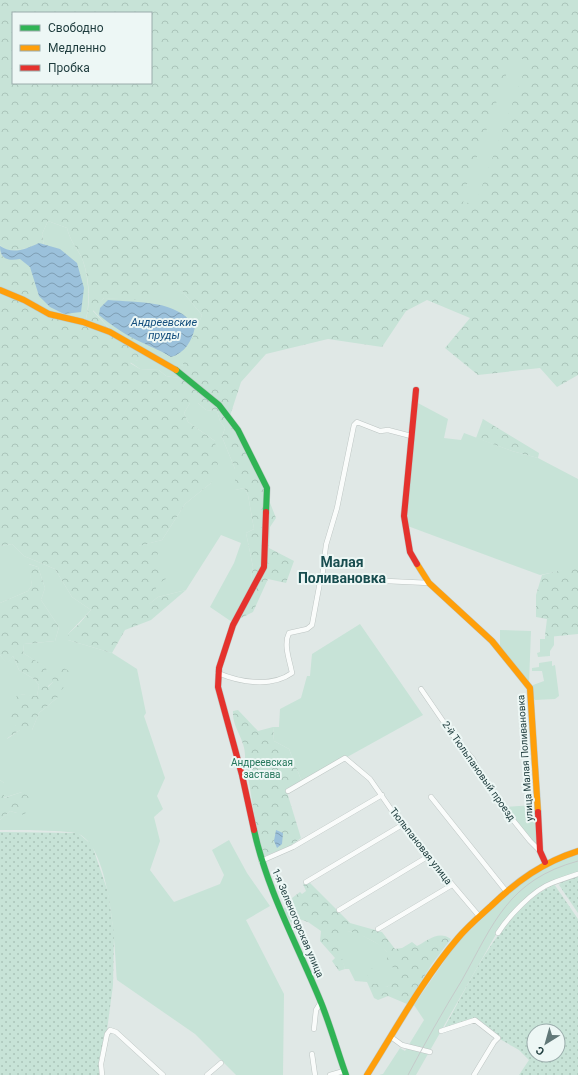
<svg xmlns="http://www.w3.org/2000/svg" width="578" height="1075" font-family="Roboto,sans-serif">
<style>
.green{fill:#c7e3d7}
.forest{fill:url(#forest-crowns);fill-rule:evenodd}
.garden{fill:url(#garden-dots);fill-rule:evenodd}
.water{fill:url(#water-waves)}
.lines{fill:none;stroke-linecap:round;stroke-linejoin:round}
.street-casing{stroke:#bdc5c3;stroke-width:5.5}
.fast-casing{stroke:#bcc6c4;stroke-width:7}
.slow-casing{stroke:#bcc6c4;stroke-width:7}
.jam-casing{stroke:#bcc6c4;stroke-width:7}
.street{stroke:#fafcfb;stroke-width:4.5}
.fast{stroke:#30b455;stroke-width:6}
.slow{stroke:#ff9f0a;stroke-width:6}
.jam{stroke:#e5322d;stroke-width:6}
.tram{stroke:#c5caca;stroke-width:1}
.labels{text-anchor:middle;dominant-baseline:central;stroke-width:4;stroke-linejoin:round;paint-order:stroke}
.street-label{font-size:10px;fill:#1d3b3c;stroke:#edf7f5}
.park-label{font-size:10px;fill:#24765b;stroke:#edf7f5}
.water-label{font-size:11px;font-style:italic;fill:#124d7c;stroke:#edf7f5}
.district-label{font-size:14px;font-weight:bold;fill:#184d4f;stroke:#edf7f5}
</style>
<defs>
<pattern id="forest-crowns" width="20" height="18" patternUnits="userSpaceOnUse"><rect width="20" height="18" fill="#c7e3d7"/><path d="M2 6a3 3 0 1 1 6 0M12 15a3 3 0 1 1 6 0" fill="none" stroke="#aac4b9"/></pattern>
<pattern id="garden-dots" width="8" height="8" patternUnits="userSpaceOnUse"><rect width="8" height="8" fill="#c7e3d7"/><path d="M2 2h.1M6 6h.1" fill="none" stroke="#aac4b9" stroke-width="1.8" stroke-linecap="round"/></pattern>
<pattern id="water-waves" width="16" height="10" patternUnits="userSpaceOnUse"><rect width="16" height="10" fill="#9bc1db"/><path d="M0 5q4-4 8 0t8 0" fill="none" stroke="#7e9eb3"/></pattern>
</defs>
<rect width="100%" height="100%" fill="#e0e8e6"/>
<path class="green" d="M 501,51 L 546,59 L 511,214 L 447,201 Z
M 48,221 L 67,228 C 71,244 78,248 83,261 C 89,279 90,301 86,319 L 49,311 L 30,302 L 0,251 L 0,245 L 7,251 L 44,246 L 42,234 Z
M 171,287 L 182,291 L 202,315 L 195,334 L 185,379 L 166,376 L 159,370 L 140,369 L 130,362 L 138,360 L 93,310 L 104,298 L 134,299 Z
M 416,402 L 448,419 L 444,438 L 461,440 L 464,433 L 512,451 L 538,458 L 578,479 L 578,569 L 565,570 L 540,575 L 405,525 Z
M 190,403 L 198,403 L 206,410 L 217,411 L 220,421 L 225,428 L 222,437 L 235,469 L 235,490 L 244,488 L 248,495 L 254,529 L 246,533 L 253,567 L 247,604 L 232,622 L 210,607 L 234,563 L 241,543 L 221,535 L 186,590 L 158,597 L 148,605 L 138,546 L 162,540 L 185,504 L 211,483 L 215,441 L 188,422 L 184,413 Z
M 12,544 L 24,556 L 55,569 L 72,597 L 91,610 L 68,634 L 68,640 L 112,653 L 137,669 L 146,713 L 144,716 L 165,778 L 157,796 L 163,809 L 154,817 L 160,841 L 150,870 L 174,902 L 220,884 L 224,875 L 212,850 L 229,840 L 247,873 L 270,906 L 246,920 L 284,994 L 283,1075 L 236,1075 L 195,1034 L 117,980 C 115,947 111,850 79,834 C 72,830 12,830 0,830 L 0,820 L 10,811 L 17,813 L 22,792 L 3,798 L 4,783 L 0,780 L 0,655 L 7,663 L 13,656 L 19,670 L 34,679 L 39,685 L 37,697 L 20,694 L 16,725 L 7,739 L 20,730 L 32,730 L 39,713 L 57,698 L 53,682 L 47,687 L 45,667 L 23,653 L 24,644 L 55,641 L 59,627 L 41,600 L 45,588 L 38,567 L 29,564 L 32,585 L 28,591 L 0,603 L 0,546 Z
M 360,624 L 423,715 L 302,782 L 289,749 L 274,741 L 273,727 L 279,727 L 280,709 L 301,698 L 307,676 L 310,676 L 312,654 Z
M 500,630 L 531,631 L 529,683 L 500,648 Z
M 545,636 L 554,636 L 554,645 L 550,651 L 550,656 L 538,657 L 537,653 L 540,652 L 540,639 L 545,639 Z
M 552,661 L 552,666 L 555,665 L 559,696 L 555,699 L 535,700 L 533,698 L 533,685 L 544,681 L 542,671 L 532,671 L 532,668 L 539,667 L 539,663 Z
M 535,805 L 537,845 L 534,844 L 506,807 Z
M 578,854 L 578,872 L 536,891 L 503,922 L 416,1075 L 379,1075 L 383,1074 L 400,1048 L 405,1051 L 424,1020 L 414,1005 L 456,944 L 525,877 L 559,859 Z
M 349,931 L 358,933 L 382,946 L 402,969 L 393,983 L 387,987 L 367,982 L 355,981 L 349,969 L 345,969 L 338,948 L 340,934 Z"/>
<path class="forest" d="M 0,0 L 578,0 L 578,375 L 557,387 L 540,368 L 478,375 L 445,348 L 470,318 L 427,300 L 406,311 L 382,347 L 328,339 L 266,354 L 241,382 L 229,419 L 255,465 L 276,518 L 270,527 L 269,548 L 294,561 L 286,583 L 268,579 L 253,612 L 239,619 L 247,604 L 253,567 L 246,533 L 254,529 L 248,495 L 244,488 L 235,490 L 235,469 L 222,437 L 225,428 L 220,421 L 217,411 L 206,410 L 198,403 L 190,403 L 184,413 L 188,422 L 215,441 L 218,466 L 211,483 L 185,504 L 162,540 L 139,546 L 153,549 L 158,552 L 157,558 L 152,562 L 163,572 L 172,575 L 158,584 L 149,604 L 158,597 L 186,590 L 151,620 L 125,630 L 112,653 L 68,640 L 68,634 L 79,624 L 91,610 L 72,597 L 55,569 L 24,556 L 12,544 L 0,546 L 0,251 L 3,257 L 24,262 L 35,285 L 30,302 L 49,311 L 86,319 C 91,301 89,278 83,261 C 78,248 71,244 67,228 L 48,221 L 42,234 L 44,246 L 7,251 L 0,245 ZM 13,13 L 151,13 L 151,83 L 13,83 ZM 513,56 L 528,61 L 475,205 L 461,201 ZM 171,288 L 182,291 L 202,315 L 183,362 L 185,379 L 166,376 L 159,370 L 140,369 L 130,363 L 138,360 L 141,352 L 134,338 L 109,328 L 93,311 L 104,298 L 134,300 Z
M 483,419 L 539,453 L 538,458 L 512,451 L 476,438 Z
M 28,564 L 38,567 L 45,588 L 41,600 L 59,627 L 55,641 L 24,644 L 23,653 L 46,667 L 48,687 L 53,682 L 51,670 L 59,665 L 72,673 L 57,698 L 39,713 L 32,730 L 20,730 L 6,739 L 5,731 L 16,725 L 10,716 L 13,699 L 20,694 L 37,696 L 39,685 L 34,679 L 19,670 L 13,656 L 7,664 L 0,655 L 0,603 L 28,591 L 32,585 Z
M 566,569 L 578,569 L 578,634 L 548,637 L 545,635 L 547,619 L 536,617 L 536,595 L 542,575 Z
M 238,710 L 258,731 L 273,727 L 274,741 L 289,749 L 302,782 L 286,789 L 301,838 L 290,846 L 265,856 L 263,856 L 258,838 L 245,758 C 246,739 232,729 233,711 Z
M 0,780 L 4,783 L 4,798 L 22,792 L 29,797 L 28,810 L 24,815 L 10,811 L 0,820 Z
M 310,883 L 350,923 L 382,932 L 395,949 L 402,948 L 412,942 L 417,946 C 428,940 439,930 451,939 L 432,964 L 407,1004 L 388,996 L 378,1000 L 374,998 L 367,982 L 370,979 L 364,970 L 366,967 L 373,969 L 375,973 L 372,981 L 375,984 L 379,982 L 387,987 C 402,977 395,970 387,960 L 387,952 C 380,943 360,934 349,931 C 333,942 342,955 345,969 L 339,971 L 332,961 L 335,958 L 320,941 L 321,931 L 308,922 L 299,919 L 291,923 L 283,909 L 293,902 L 292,898 L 300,892 L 302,894 L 306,891 L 303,884 Z"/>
<path class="garden" d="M 0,832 L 78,833 L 92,845 L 108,892 L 114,934 L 113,985 L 101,1075 L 0,1075 Z
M 578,875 L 578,913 L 559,885 L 562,881 Z
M 554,884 L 578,919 L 578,1075 L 519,1075 L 529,1060 L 519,1050 L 498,1038 L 475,1020 L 443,1030 L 444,1028 C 474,975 499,914 554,884 ZM 534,1031 L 558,1031 L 558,1055 L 534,1055 Z"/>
<path class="water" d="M 39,243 L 60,249 L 77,263 L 84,288 L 81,312 L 64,314 L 50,307 L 39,296 L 30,267 L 20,259 C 9,261 0,260 0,246 C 13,255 26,249 39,243 Z
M 108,300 C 138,303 177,299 195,327 C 192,341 185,353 171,357 C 162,351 153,348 143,343 C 127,336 112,326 99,315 L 100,308 Z
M 276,830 L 283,833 L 282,844 L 277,848 L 274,841 Z"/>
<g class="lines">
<g class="street-casing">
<path id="street" d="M 322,578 L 429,583
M 218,673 C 239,682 271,688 292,673 C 290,661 283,645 289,633 L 307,629 L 312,625 L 320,582 L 322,578 L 326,545 L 337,508 L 354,425 L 357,422 L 380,431 L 388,430 L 411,436
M 421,689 L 454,737 L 473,759 L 479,772 L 513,820 L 530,841 L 540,851
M 288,791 L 345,758 L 370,779 L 402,825 L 479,916
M 431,797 L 506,891
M 261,861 L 293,847 L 382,795
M 306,882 L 402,825
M 339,910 L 427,857
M 378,929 L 452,885
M 498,933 C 508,917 533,890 552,883 C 560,880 569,877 578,874
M 314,1029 L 316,1010 L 321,1002
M 441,1031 L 475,1020 L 498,1038 L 494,1042 L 474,1075
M 391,1037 L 402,1045 L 430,1052
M 312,1054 L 315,1075
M 102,1075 L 101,1064 L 107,1034 L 110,1030 L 116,1032 L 163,1075
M 207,1075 L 221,1063
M 330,1075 L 344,1071"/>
</g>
<g class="fast-casing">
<path id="fast" d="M 176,370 L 219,405 L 238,430 L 267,488 L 266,512
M 254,830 C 267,890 297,944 320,1000 C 330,1024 337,1050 346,1075"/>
</g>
<g class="slow-casing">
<path id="slow" d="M 0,290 L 24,300 L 49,314 L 83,322 L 110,332 L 176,370
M 417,564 L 429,583 L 492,641 L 530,688 L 538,812
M 367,1075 C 396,1029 423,979 458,938 C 468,926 480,916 491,906 C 517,881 543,862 578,851"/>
</g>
<g class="jam-casing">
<path id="jam" d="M 416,390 L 404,516 L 410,552 L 417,564
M 538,812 L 540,851 L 545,862
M 254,830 L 242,775 L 218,687 L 219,668 L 233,625 L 264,567 L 266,512"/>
</g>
<use href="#street" class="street"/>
<use href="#fast" class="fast"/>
<use href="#slow" class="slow"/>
<use href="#jam" class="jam"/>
<path class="tram" d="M 408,1075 C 425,1043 443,1011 462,980 C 494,923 508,880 578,861"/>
</g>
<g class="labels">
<g class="street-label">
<text transform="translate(525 758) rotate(-94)">улица Малая Поливановка</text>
<text transform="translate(479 771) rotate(55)">2-й Тюльпановый проезд</text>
<text transform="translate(421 846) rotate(52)">Тюльпановая улица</text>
<text transform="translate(298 923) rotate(67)">1-я Зеленогорская улица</text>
</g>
<g class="park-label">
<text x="262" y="762">Андреевская<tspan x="262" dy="12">застава</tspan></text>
</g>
<g class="water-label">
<text x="164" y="322">Андреевские<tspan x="164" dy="13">пруды</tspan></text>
</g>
<g class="district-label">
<text x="342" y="562">Малая<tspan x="342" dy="16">Поливановка</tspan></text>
</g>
</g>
<rect x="12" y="12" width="140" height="72" fill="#edf7f5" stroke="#9aacab"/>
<rect x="20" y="25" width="20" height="6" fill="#30b455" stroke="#9aacab"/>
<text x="48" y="32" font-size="12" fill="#1d3b3c">Свободно</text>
<rect x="20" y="45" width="20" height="6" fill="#ff9f0a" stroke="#9aacab"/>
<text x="48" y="52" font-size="12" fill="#1d3b3c">Медленно</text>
<rect x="20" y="65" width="20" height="6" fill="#e5322d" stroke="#9aacab"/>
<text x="48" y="72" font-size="12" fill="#1d3b3c">Пробка</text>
<g transform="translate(546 1043) rotate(217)"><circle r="19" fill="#edf7f5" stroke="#9aacab"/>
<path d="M0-3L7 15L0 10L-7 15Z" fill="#617878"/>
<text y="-6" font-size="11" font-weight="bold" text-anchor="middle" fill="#1d3b3c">С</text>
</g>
</svg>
